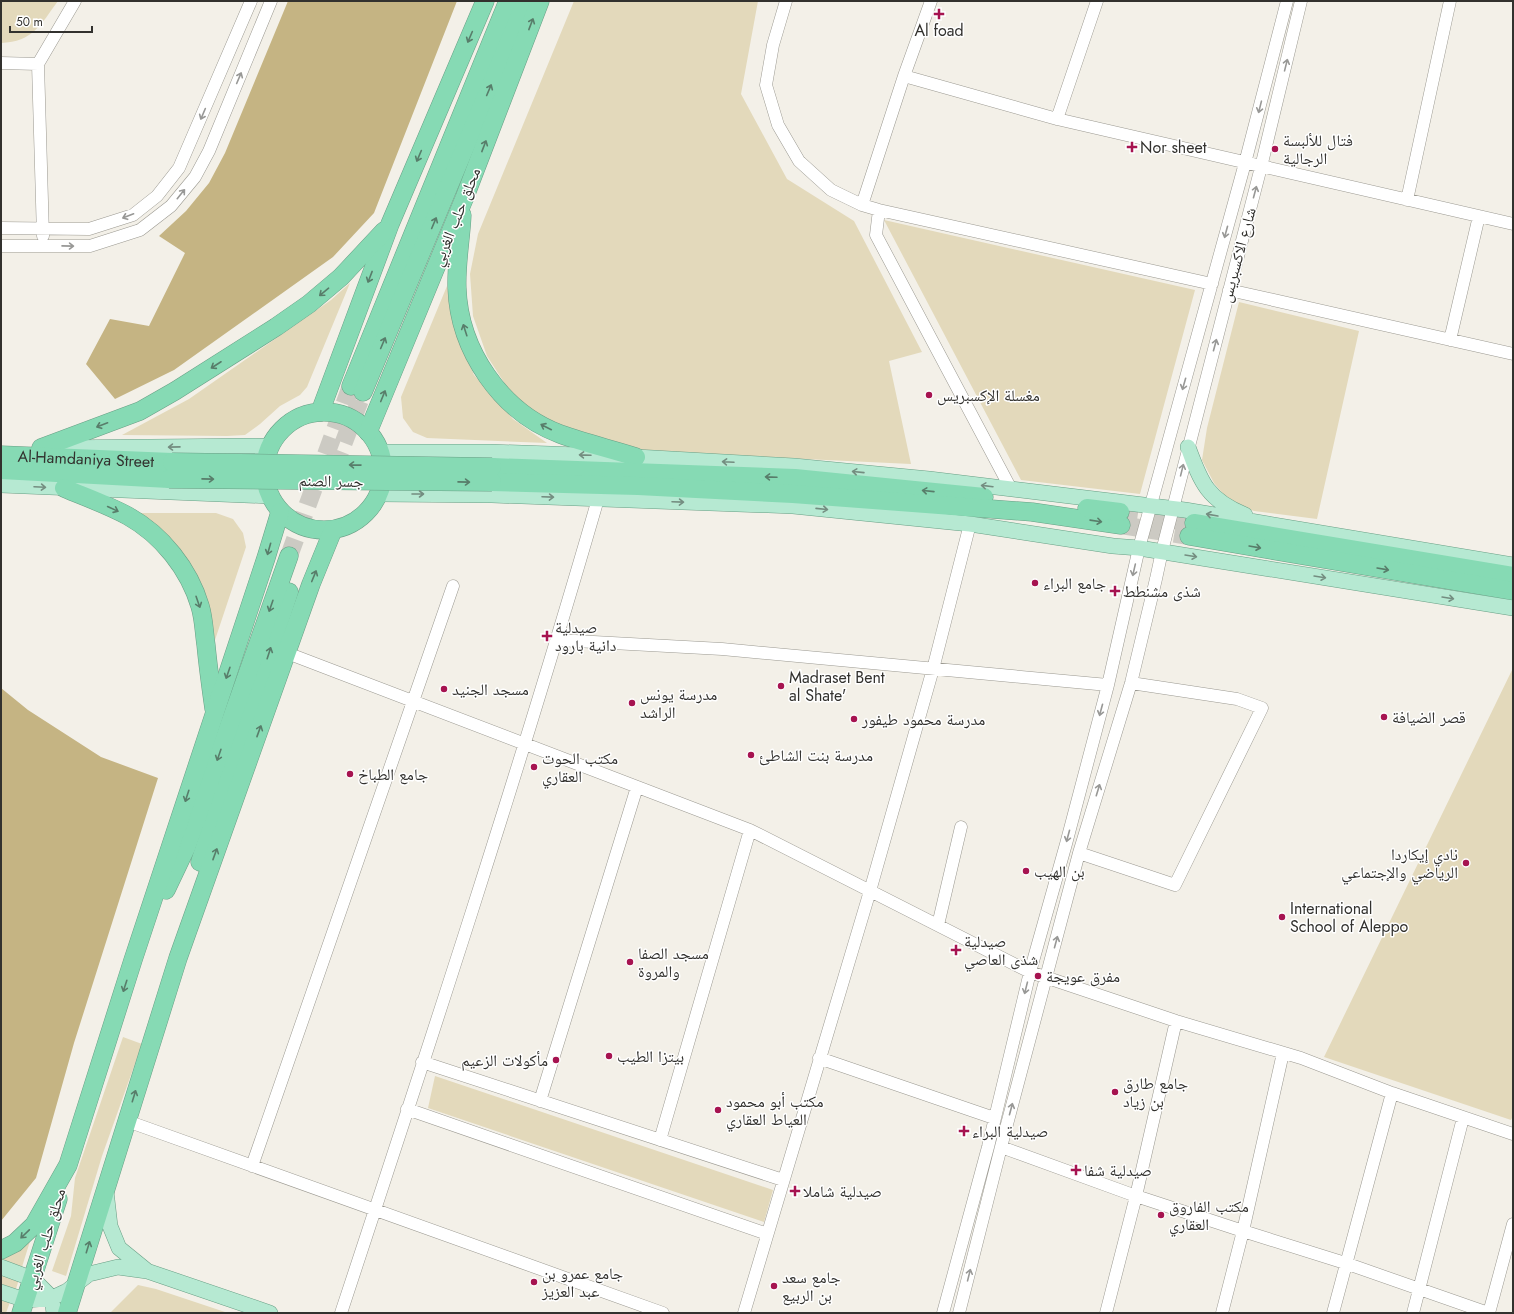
<svg xmlns="http://www.w3.org/2000/svg" width="1514" height="1314" font-family="Jost,'Noto Naskh Arabic',sans-serif">
<style>
.green{fill:#e3d9bb}
.forest{fill:#c5b483}
.lines{fill:none;stroke-linecap:round;stroke-linejoin:round}
.highway-tunnel{stroke:#cccac3;stroke-width:18;stroke-dasharray:18 9;stroke-linecap:butt}
.minor-casing{stroke:#9b9991;stroke-width:13}
.major-casing{stroke:#699f85;stroke-width:16}
.highway-casing{stroke:#699f85;stroke-width:19}
.minor{stroke:#fff;stroke-width:12}
.major{stroke:#b6e9d2;stroke-width:15}
.highway{stroke:#86dab4;stroke-width:18}
.highway-bridge-casing{stroke:#699f85;stroke-width:19;stroke-linecap:butt}
.highway-bridge{stroke:#86dab4;stroke-width:18}
.oneway{stroke:#587d6a}
.oneway2{stroke:#989896}
.oneway3{stroke:#748d80}
.poi-dot{fill:#a61350;stroke:#fff;stroke-width:1.5}
.labels{text-anchor:middle;dominant-baseline:central;stroke-width:3;stroke-linejoin:round;paint-order:stroke}
.poi-label{font-size:16px;fill:#32312e;stroke:#fff;text-anchor:start}
.street-label{font-size:16px;fill:#32312e;stroke:#fff}
</style>
<rect width="100%" height="100%" fill="#f3f0e8"/>
<path class="green" d="M 1,1 L 58,1 C 41,24 33,42 1,43 Z
M 574,1 L 758,1 L 741,94 L 787,179 L 854,221 L 922,352 L 889,361 L 911,464 L 651,452 L 588,438 L 544,420 L 509,390 L 487,356 L 473,316 L 470,274 L 478,234 Z
M 884,220 L 1195,290 L 1140,494 L 1021,480 Z
M 350,283 L 307,387 L 300,395 L 280,406 L 260,424 L 245,435 L 227,436 L 122,435 L 189,399 L 331,300 Z
M 447,286 L 456,332 L 474,375 L 513,419 L 547,443 L 427,438 L 413,432 L 403,418 L 401,397 Z
M 1239,302 L 1359,331 L 1317,519 L 1254,511 L 1230,502 L 1214,483 L 1202,460 L 1207,428 Z
M 124,513 L 216,513 L 233,519 L 243,533 L 246,547 L 215,640 L 208,610 L 198,585 Z
M 1513,668 L 1513,1116 L 1511,1120 L 1324,1057 Z
M 123,1037 L 142,1044 L 102,1156 L 66,1276 L 52,1271 L 71,1216 L 75,1178 Z
M 435,1076 L 773,1190 L 764,1222 L 428,1108 Z
M 31,1238 L 22,1267 L 1,1260 L 1,1255 Z
M 1,1273 L 19,1279 L 16,1289 L 1,1284 Z
M 138,1285 L 156,1289 L 228,1313 L 110,1313 Z
M 1,1299 L 10,1302 L 6,1313 L 1,1313 Z"/>
<path class="forest" d="M 288,1 L 457,1 L 374,213 L 333,257 L 174,370 L 115,399 L 86,364 L 110,319 L 149,326 L 185,253 L 159,236 L 186,211 L 209,183 L 225,153 Z
M 1,688 L 28,710 L 101,757 L 158,778 L 74,1043 L 36,1178 L 1,1221 Z"/>
<g class="lines">
<path class="highway-tunnel" d="M 334,468 L 363,392
M 1120,512 L 1194,523
M 1121,525 L 1189,536
M 289,556 L 351,386"/>
<g class="minor-casing">
<path id="minor" d="M 786,1 L 773,45 L 766,85 L 778,125 L 799,161 L 831,190 L 862,205 L 879,210 L 1212,284
M 1,63 L 38,64 L 75,1
M 38,64 L 43,236
M 904,76 L 1057,119 L 1513,224
M 1057,119 L 1097,1
M 1407,200 L 1450,1
M 862,205 L 904,76 L 931,1
M 879,210 L 876,235 L 1011,489
M 1,228 L 89,229 L 133,215 L 157,196 L 179,168 L 251,1
M 1,246 L 90,246 L 140,230 L 171,206 L 195,177 L 209,151 L 271,1
M 1229,290 L 1513,354
M 1450,340 L 1479,216
M 557,640 L 722,649 L 1108,685
M 287,653 L 750,830 L 1030,972 L 1176,1021 L 1301,1058 L 1392,1093 L 1513,1134
M 1079,853 L 1175,885 L 1262,708 L 1237,699 L 1131,683
M 938,925 L 961,827
M 819,1058 L 994,1118
M 422,1062 L 783,1180
M 540,1101 L 637,787
M 407,1109 L 767,1234
M 127,1121 L 663,1313
M 660,1140 L 750,830
M 1001,1147 L 1136,1196 L 1243,1231 L 1345,1263 L 1488,1313
M 252,1166 L 453,586
M 341,1313 C 430,1043 519,772 598,499
M 744,1313 L 870,891 L 933,669 L 970,524
M 943,1313 L 988,1147 L 1030,972 L 1066,844 L 1108,685 L 1139,548 L 1245,163 L 1287,1
M 959,1313 L 1001,1147 L 1079,853 L 1131,683 L 1156,579 L 1162,551 L 1261,167 L 1301,1
M 1106,1313 L 1136,1196 L 1176,1021
M 1222,1313 L 1243,1231 L 1283,1053
M 1333,1313 L 1392,1093
M 1413,1313 L 1463,1118
M 1489,1313 L 1513,1224"/>
</g>
<g class="major-casing">
<path id="major" d="M 1188,447 C 1201,483 1208,500 1245,515
M 46,448 L 269,446
M 380,452 L 490,452 L 636,457 L 794,466 L 929,479 L 1185,510 L 1513,565
M 1,485 L 270,496
M 379,494 L 492,495 L 793,506 L 970,524 L 1113,546 L 1139,548 L 1513,608
M 106,1191 L 110,1226 L 119,1248 L 146,1270
M 1,1267 L 33,1279 L 52,1298 L 54,1313
M 1,1292 L 25,1300 L 52,1298 L 67,1291 L 89,1274 L 118,1267 L 147,1271 L 270,1313"/>
</g>
<g class="highway-casing">
<g id="highway">
<path d="M 462,215 C 461,238 456,264 457,288 C 459,350 501,412 560,434 C 585,443 611,449 636,457"/>
<path d="M 351,386 L 508,1"/>
<path d="M 363,392 L 526,1"/>
<circle cx="324" cy="471" r="59"/>
<path d="M 320,412 L 390,224 L 485,1"/>
<path d="M 368,432 L 464,199 L 540,1"/>
<path d="M 41,448 L 140,411 L 175,391 L 276,327 L 309,304 L 341,277 L 384,231"/>
<path id="s1" d="M 1,455 L 172,462"/>
<path d="M 492,467 L 795,478 L 984,497"/>
<path d="M 1,470 L 169,479"/>
<path d="M 492,482 L 638,486 L 793,494 L 1032,512 L 1121,525"/>
<path d="M 64,488 C 85,497 108,505 128,516 C 162,535 189,569 200,606 C 204,619 204,632 206,645 C 208,666 211,688 214,709"/>
<path d="M 1087,508 L 1120,512"/>
<path d="M 1194,523 L 1513,576"/>
<path d="M 1189,536 L 1513,591"/>
<path d="M 200,862 L 289,592"/>
<path d="M 166,890 L 186,848 L 289,556"/>
<path d="M 1,1250 L 15,1243 L 34,1225 L 68,1165 L 133,960 L 266,558 L 280,512"/>
<path d="M 21,1313 L 58,1199"/>
<path d="M 67,1313 L 178,958 L 311,584 L 333,530"/>
</g>
</g>
<use href="#minor" class="minor"/>
<use href="#major" class="major"/>
<use href="#highway" class="highway"/>
<g class="highway-bridge-casing">
<path id="highway-bridge" d="M 172,462 L 492,467
M 169,479 L 492,482"/>
</g>
<use href="#highway-bridge" class="highway-bridge"/>
</g>
<defs><path id="oneway-shaft" d="M-6 0H5M1.5-3L5.5 0L1.5 3" fill="none" stroke-width="1.6" stroke-linecap="round" stroke-linejoin="round"/></defs>
<g class="oneway">
<use href="#oneway-shaft" transform="translate(531 24) rotate(-69)"/>
<use href="#oneway-shaft" transform="translate(470 37) rotate(113)"/>
<use href="#oneway-shaft" transform="translate(489 90) rotate(-67)"/>
<use href="#oneway-shaft" transform="translate(484 146) rotate(-69)"/>
<use href="#oneway-shaft" transform="translate(419 156) rotate(113)"/>
<use href="#oneway-shaft" transform="translate(434 223) rotate(-67)"/>
<use href="#oneway-shaft" transform="translate(370 277) rotate(111)"/>
<use href="#oneway-shaft" transform="translate(324 292) rotate(140)"/>
<use href="#oneway-shaft" transform="translate(465 330) rotate(-108)"/>
<use href="#oneway-shaft" transform="translate(383 343) rotate(-67)"/>
<use href="#oneway-shaft" transform="translate(216 365) rotate(147)"/>
<use href="#oneway-shaft" transform="translate(383 396) rotate(-68)"/>
<use href="#oneway-shaft" transform="translate(102 425) rotate(159)"/>
<use href="#oneway-shaft" transform="translate(546 427) rotate(-153)"/>
<use href="#oneway-shaft" transform="translate(355 465) rotate(-179)"/>
<use href="#oneway-shaft" transform="translate(771 477) rotate(-178)"/>
<use href="#oneway-shaft" transform="translate(208 479) rotate(1)"/>
<use href="#oneway-shaft" transform="translate(464 482) rotate(1)"/>
<use href="#oneway-shaft" transform="translate(928 491) rotate(-174)"/>
<use href="#oneway-shaft" transform="translate(113 509) rotate(25)"/>
<use href="#oneway-shaft" transform="translate(1096 521) rotate(8)"/>
<use href="#oneway-shaft" transform="translate(1255 547) rotate(10)"/>
<use href="#oneway-shaft" transform="translate(269 549) rotate(106)"/>
<use href="#oneway-shaft" transform="translate(1383 569) rotate(10)"/>
<use href="#oneway-shaft" transform="translate(314 576) rotate(-68)"/>
<use href="#oneway-shaft" transform="translate(198 602) rotate(71)"/>
<use href="#oneway-shaft" transform="translate(271 606) rotate(109)"/>
<use href="#oneway-shaft" transform="translate(269 653) rotate(-72)"/>
<use href="#oneway-shaft" transform="translate(228 673) rotate(109)"/>
<use href="#oneway-shaft" transform="translate(259 731) rotate(-70)"/>
<use href="#oneway-shaft" transform="translate(219 755) rotate(109)"/>
<use href="#oneway-shaft" transform="translate(187 796) rotate(108)"/>
<use href="#oneway-shaft" transform="translate(215 854) rotate(-70)"/>
<use href="#oneway-shaft" transform="translate(125 986) rotate(108)"/>
<use href="#oneway-shaft" transform="translate(134 1096) rotate(-73)"/>
<use href="#oneway-shaft" transform="translate(25 1234) rotate(136)"/>
<use href="#oneway-shaft" transform="translate(88 1247) rotate(-73)"/>
</g>
<g class="oneway2">
<use href="#oneway-shaft" transform="translate(1286 65) rotate(-76)"/>
<use href="#oneway-shaft" transform="translate(239 78) rotate(-67)"/>
<use href="#oneway-shaft" transform="translate(1260 107) rotate(104)"/>
<use href="#oneway-shaft" transform="translate(203 114) rotate(113)"/>
<use href="#oneway-shaft" transform="translate(1255 192) rotate(-75)"/>
<use href="#oneway-shaft" transform="translate(181 194) rotate(-51)"/>
<use href="#oneway-shaft" transform="translate(128 216) rotate(159)"/>
<use href="#oneway-shaft" transform="translate(1226 232) rotate(105)"/>
<use href="#oneway-shaft" transform="translate(68 246) rotate(1)"/>
<use href="#oneway-shaft" transform="translate(1215 345) rotate(-75)"/>
<use href="#oneway-shaft" transform="translate(1184 384) rotate(106)"/>
<use href="#oneway-shaft" transform="translate(1182 470) rotate(-76)"/>
<use href="#oneway-shaft" transform="translate(1134 570) rotate(103)"/>
<use href="#oneway-shaft" transform="translate(1101 710) rotate(105)"/>
<use href="#oneway-shaft" transform="translate(1098 790) rotate(-73)"/>
<use href="#oneway-shaft" transform="translate(1068 836) rotate(105)"/>
<use href="#oneway-shaft" transform="translate(1056 942) rotate(-75)"/>
<use href="#oneway-shaft" transform="translate(1026 988) rotate(104)"/>
<use href="#oneway-shaft" transform="translate(1011 1109) rotate(-75)"/>
<use href="#oneway-shaft" transform="translate(969 1275) rotate(-76)"/>
</g>
<g class="oneway3">
<use href="#oneway-shaft" transform="translate(174 447) rotate(179)"/>
<use href="#oneway-shaft" transform="translate(585 455) rotate(-178)"/>
<use href="#oneway-shaft" transform="translate(728 462) rotate(-177)"/>
<use href="#oneway-shaft" transform="translate(858 472) rotate(-174)"/>
<use href="#oneway-shaft" transform="translate(987 486) rotate(-173)"/>
<use href="#oneway-shaft" transform="translate(40 487) rotate(3)"/>
<use href="#oneway-shaft" transform="translate(418 494)"/>
<use href="#oneway-shaft" transform="translate(548 497) rotate(2)"/>
<use href="#oneway-shaft" transform="translate(678 502) rotate(2)"/>
<use href="#oneway-shaft" transform="translate(822 509) rotate(6)"/>
<use href="#oneway-shaft" transform="translate(1212 515) rotate(-170)"/>
<use href="#oneway-shaft" transform="translate(1191 556) rotate(9)"/>
<use href="#oneway-shaft" transform="translate(1320 577) rotate(9)"/>
<use href="#oneway-shaft" transform="translate(1448 598) rotate(9)"/>
</g>
<g class="poi-dot">
<path d="M937 8h4v4h4v4h-4v4h-4v-4h-4v-4h4z"/>
<path d="M1130 141h4v4h4v4h-4v4h-4v-4h-4v-4h4z"/>
<circle cx="1275" cy="149" r="4"/>
<circle cx="929" cy="395" r="4"/>
<circle cx="1035" cy="583" r="4"/>
<path d="M1113 585h4v4h4v4h-4v4h-4v-4h-4v-4h4z"/>
<path d="M545 630h4v4h4v4h-4v4h-4v-4h-4v-4h4z"/>
<circle cx="781" cy="686" r="4"/>
<circle cx="444" cy="689" r="4"/>
<circle cx="632" cy="703" r="4"/>
<circle cx="1384" cy="717" r="4"/>
<circle cx="854" cy="719" r="4"/>
<circle cx="751" cy="755" r="4"/>
<circle cx="534" cy="767" r="4"/>
<circle cx="350" cy="774" r="4"/>
<circle cx="1466" cy="863" r="4"/>
<circle cx="1026" cy="871" r="4"/>
<circle cx="1282" cy="917" r="4"/>
<path d="M954 944h4v4h4v4h-4v4h-4v-4h-4v-4h4z"/>
<circle cx="630" cy="962" r="4"/>
<circle cx="1038" cy="976" r="4"/>
<circle cx="609" cy="1056" r="4"/>
<circle cx="556" cy="1060" r="4"/>
<circle cx="1115" cy="1092" r="4"/>
<circle cx="718" cy="1110" r="4"/>
<path d="M962 1125h4v4h4v4h-4v4h-4v-4h-4v-4h4z"/>
<path d="M1074 1164h4v4h4v4h-4v4h-4v-4h-4v-4h4z"/>
<path d="M793 1185h4v4h4v4h-4v4h-4v-4h-4v-4h4z"/>
<circle cx="1161" cy="1215" r="4"/>
<circle cx="534" cy="1282" r="4"/>
<circle cx="774" cy="1286" r="4"/>
</g>
<g class="labels">
<g class="poi-label">
<text x="939" y="30" text-anchor="middle">Al foad</text>
<text x="1283" y="140">فتال للألبسة<tspan x="1283" dy="18">الرجالية</tspan></text>
<text x="1140" y="147">Nor sheet</text>
<text x="937" y="395">مغسلة الإكسبريس</text>
<text x="1043" y="583">جامع البراء</text>
<text x="1123" y="591">شذى مشنطط</text>
<text x="555" y="627">صيدلية<tspan x="555" dy="18">دانية بارود</tspan></text>
<text x="789" y="677">Madraset Bent<tspan x="789" dy="18">al Shate'</tspan></text>
<text x="452" y="689">مسجد الجنيد</text>
<text x="640" y="694">مدرسة يونس<tspan x="640" dy="18">الراشد</tspan></text>
<text x="1392" y="717">قصر الضيافة</text>
<text x="862" y="719">مدرسة محمود طيفور</text>
<text x="759" y="755">مدرسة بنت الشاطئ</text>
<text x="542" y="758">مكتب الحوت<tspan x="542" dy="18">العقاري</tspan></text>
<text x="358" y="774">جامع الطباخ</text>
<text x="1458" y="854" text-anchor="end">نادي إيكاردا<tspan x="1458" dy="18">الرياضي والإجتماعي</tspan></text>
<text x="1034" y="871">بن الهيب</text>
<text x="1290" y="908">International<tspan x="1290" dy="18">School of Aleppo</tspan></text>
<text x="964" y="941">صيدلية<tspan x="964" dy="18">شذى العاصي</tspan></text>
<text x="638" y="953">مسجد الصفا<tspan x="638" dy="18">والمروة</tspan></text>
<text x="1046" y="976">مفرق عويجة</text>
<text x="617" y="1056">بيتزا الطيب</text>
<text x="548" y="1060" text-anchor="end">مأكولات الزعيم</text>
<text x="1123" y="1083">جامع طارق<tspan x="1123" dy="18">بن زياد</tspan></text>
<text x="726" y="1101">مكتب أبو محمود<tspan x="726" dy="18">العياط العقاري</tspan></text>
<text x="972" y="1131">صيدلية البراء</text>
<text x="1084" y="1170">صيدلية شفا</text>
<text x="803" y="1191">صيدلية شاملا</text>
<text x="1169" y="1206">مكتب الفاروق<tspan x="1169" dy="18">العقاري</tspan></text>
<text x="542" y="1273">جامع عمرو بن<tspan x="542" dy="18">عبد العزيز</tspan></text>
<text x="782" y="1277">جامع سعد<tspan x="782" dy="18">بن الربيع</tspan></text>
</g>
<g class="street-label">
<text transform="translate(456 217) rotate(-68)">محلق حلب الغربي</text>
<text transform="translate(1238 255) rotate(-75)">شارع الاكسبريس</text>
<text stroke="none"><textPath href="#s1" startOffset="85">Al-Hamdaniya Street</textPath></text>
<text transform="translate(331 481) rotate(1)">جسر الصنم</text>
<text transform="translate(45 1239) rotate(-73)">محلق حلب الغربي</text>
</g>
</g>
<rect width="1514" height="1314" fill="none" stroke="#32312e" stroke-width="4"/>
<path d="M10 26v6h82v-6" fill="none" stroke="#32312e" stroke-width="2"/>
<text x="16" y="26" font-size="12" fill="#32312e" stroke="#ffffff" stroke-width="3" paint-order="stroke">50 m</text>
</svg>
